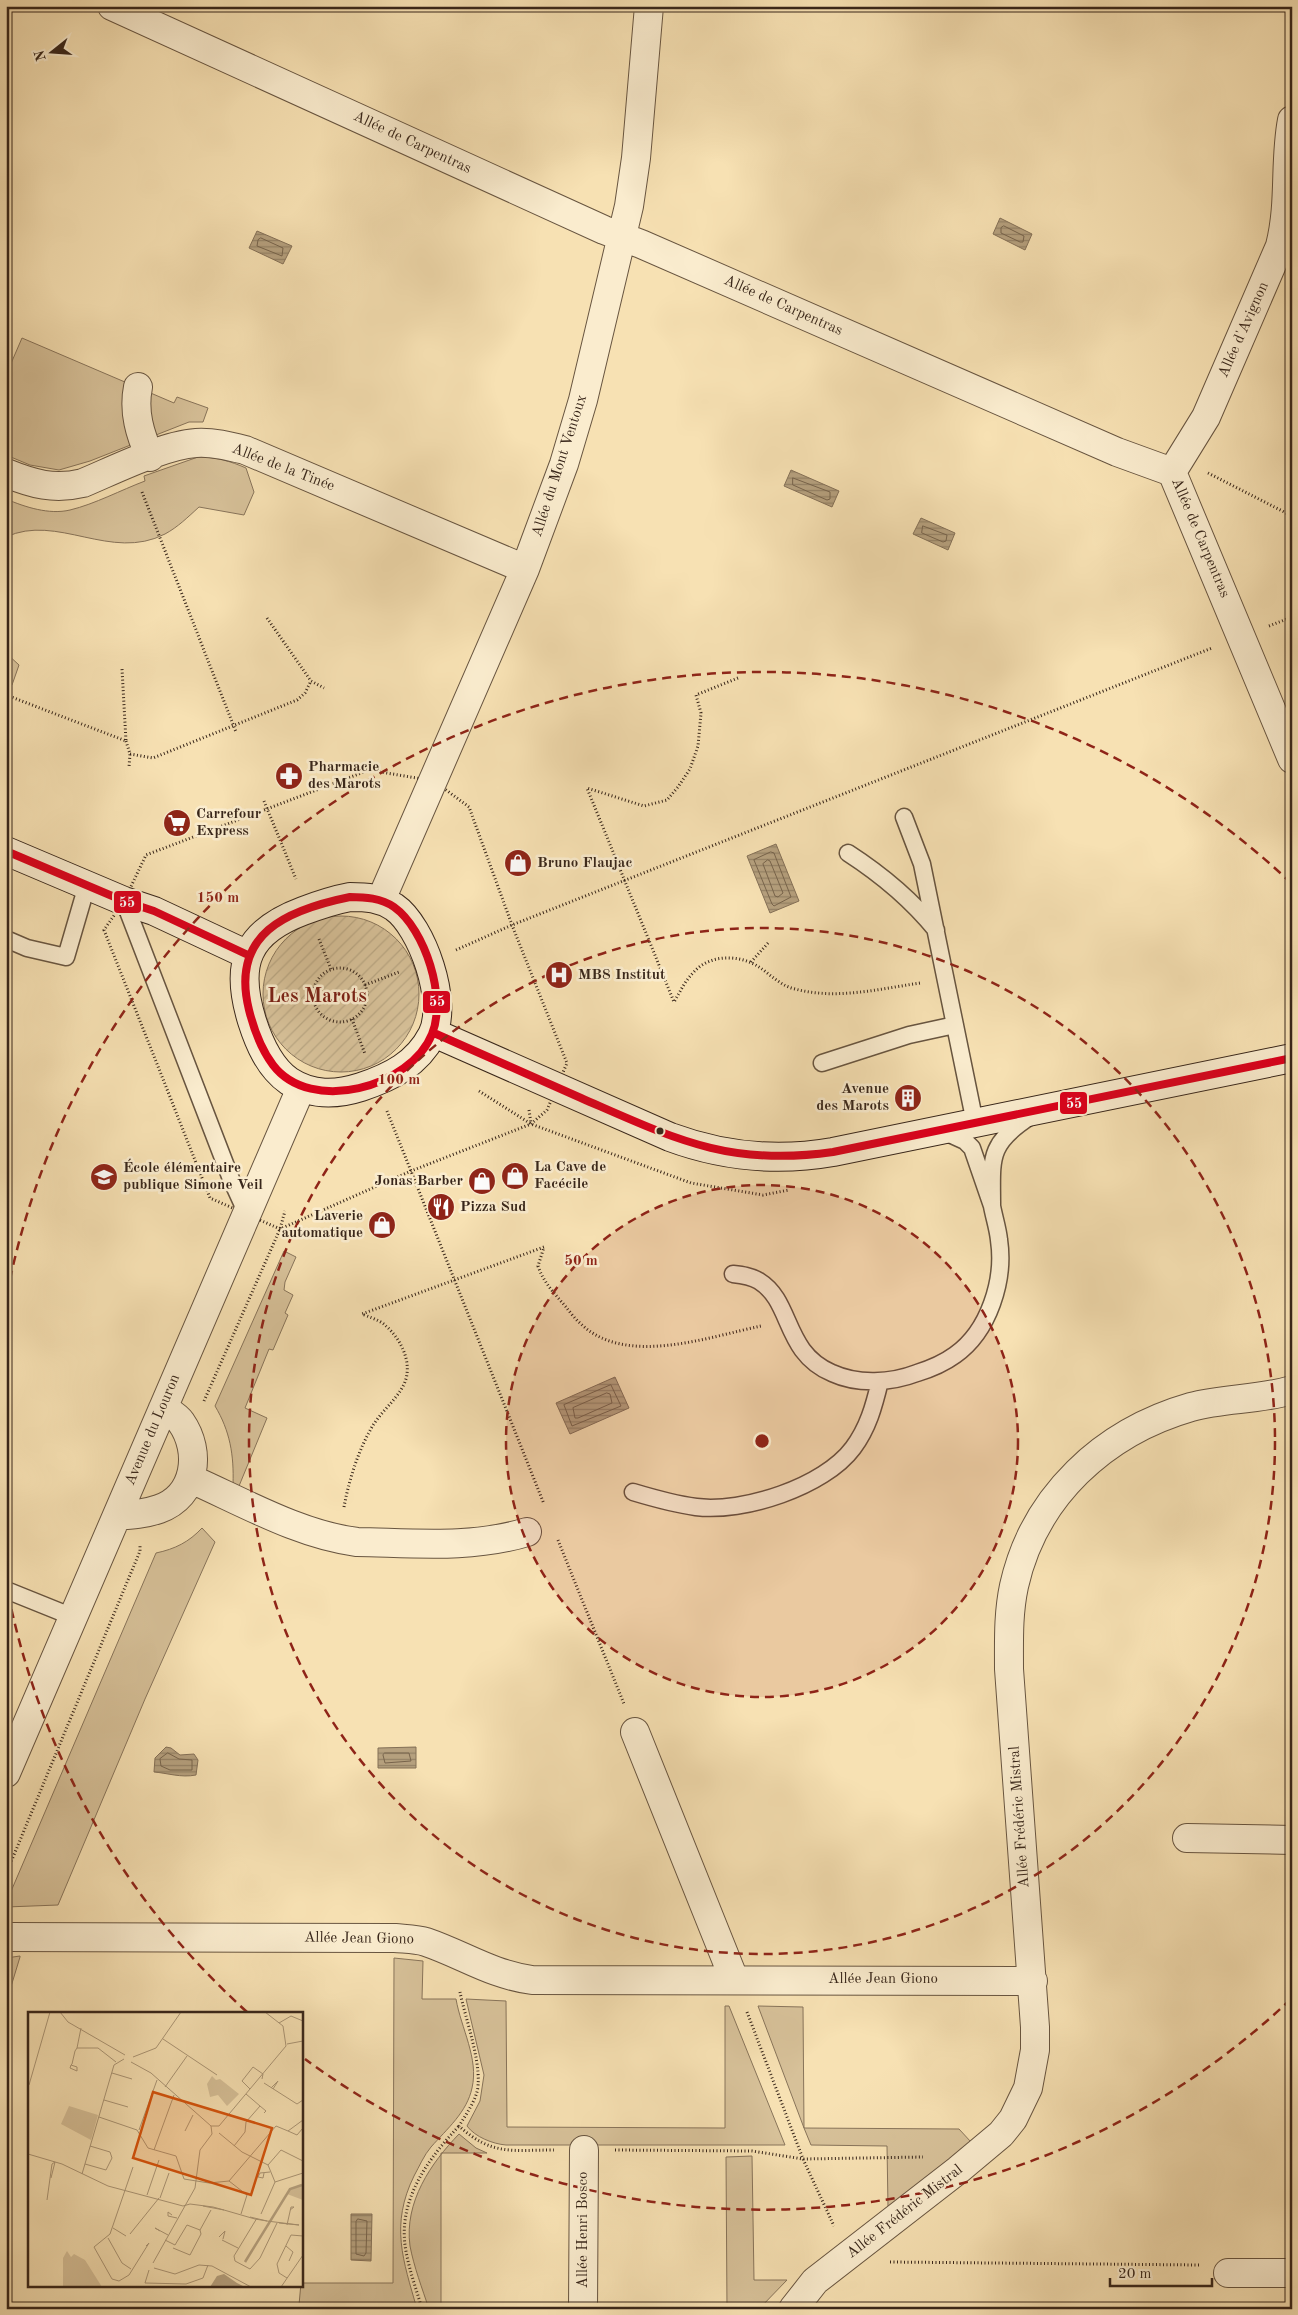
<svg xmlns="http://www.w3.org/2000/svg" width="1298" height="2315" font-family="'Old Standard TT',serif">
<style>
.grass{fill:#d7c199;stroke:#88745a}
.garden{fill:url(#garden-furrows);stroke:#88745a}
.water{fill:url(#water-rules);stroke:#847057}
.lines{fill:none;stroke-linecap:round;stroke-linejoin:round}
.shore{stroke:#77644c;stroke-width:1}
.lane-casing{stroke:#685540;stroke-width:19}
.street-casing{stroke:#685540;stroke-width:30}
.secondary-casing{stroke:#38261a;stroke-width:30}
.path{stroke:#38261a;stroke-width:3;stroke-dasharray:1 2.5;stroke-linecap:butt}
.lane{stroke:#faecce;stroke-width:16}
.street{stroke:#faecce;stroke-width:28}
.secondary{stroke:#faecce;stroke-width:28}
.bus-1-casing{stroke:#faecce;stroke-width:11}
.bus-1{stroke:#db001b;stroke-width:8}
.ring{fill:none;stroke:#8f2418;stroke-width:2.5;stroke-dasharray:9 6}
.bus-dot{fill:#38261a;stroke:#faecce;stroke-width:2}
.labels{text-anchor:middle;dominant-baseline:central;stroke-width:5;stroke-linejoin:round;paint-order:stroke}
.street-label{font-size:15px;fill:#38261a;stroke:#faecce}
.poi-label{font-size:15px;font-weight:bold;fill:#38261a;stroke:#faecce;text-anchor:start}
.district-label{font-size:20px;font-weight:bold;fill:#7a1f14;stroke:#faecce}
.inset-river{fill:none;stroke:#b6a17f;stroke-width:2.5}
.inset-road{fill:none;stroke:#ab9676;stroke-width:1}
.view{fill:#d6540d;fill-opacity:0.15;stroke:#d6540d;stroke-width:2.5}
.inset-edge{fill:none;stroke:#38261a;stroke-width:2.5}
.centre{fill:#8f2418;stroke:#faecce;stroke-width:2.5}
.ring-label{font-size:15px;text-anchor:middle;font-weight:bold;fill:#8f2418;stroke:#faecce;stroke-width:5;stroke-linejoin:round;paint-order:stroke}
.line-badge{stroke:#faecce;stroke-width:2}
.badge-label{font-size:14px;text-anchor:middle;font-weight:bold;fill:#fff}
</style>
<defs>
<pattern id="garden-furrows" width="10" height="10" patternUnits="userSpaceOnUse" patternTransform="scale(1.25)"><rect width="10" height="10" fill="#d7c199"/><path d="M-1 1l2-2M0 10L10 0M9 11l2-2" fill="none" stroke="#b9a683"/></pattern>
<pattern id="water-rules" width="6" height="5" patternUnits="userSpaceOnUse" patternTransform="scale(1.25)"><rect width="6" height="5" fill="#b6a17f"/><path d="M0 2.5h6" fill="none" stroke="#958367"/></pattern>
</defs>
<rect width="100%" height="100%" fill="#f7e1b3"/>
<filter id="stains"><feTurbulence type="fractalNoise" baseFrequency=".004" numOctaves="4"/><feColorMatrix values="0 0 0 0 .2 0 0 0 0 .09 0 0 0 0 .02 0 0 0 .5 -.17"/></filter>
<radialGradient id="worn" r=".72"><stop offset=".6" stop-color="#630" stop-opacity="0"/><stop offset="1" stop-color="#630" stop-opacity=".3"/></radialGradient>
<path class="grass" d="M 22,338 L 174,403 L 177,397 L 208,408 L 203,422 L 189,422 L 90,461 L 59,470 L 30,465 L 6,455 L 6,375 Z
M 198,457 C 216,457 230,461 246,468 L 254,492 L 244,515 L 199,507 C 188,517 178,527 165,534 C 111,562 57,513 6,537 L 6,499 C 25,507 49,515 70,510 C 95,504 121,490 145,481 L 144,476 Z
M 6,653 L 19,665 L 12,685 L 6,683 Z
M 284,1251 L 296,1257 L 285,1282 L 284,1290 L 293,1295 L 285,1313 L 288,1315 L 273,1350 L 269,1349 L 245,1408 L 267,1418 L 239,1486 L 233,1484 C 234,1455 230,1431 215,1406 Z
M 202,1528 L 215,1542 L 145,1699 L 58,1905 L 6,1907 L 6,1903 L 156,1553 C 175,1549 189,1542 202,1528 Z
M 20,1956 L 20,1957 L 6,2003 L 6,1958 Z
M 394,1958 L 423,1961 L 422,1999 L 456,1999 C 461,2028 479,2059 472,2088 C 467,2112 447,2129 431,2147 C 424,2155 419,2167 414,2176 C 390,2225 403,2260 417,2309 L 305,2309 L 299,2305 L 301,2283 L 393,2283 Z
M 466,1999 L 506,2001 L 507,2127 L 725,2128 L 725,2006 L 729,2006 L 785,2145 L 506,2145 C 493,2144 475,2137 467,2126 L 480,2101 L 484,2075 Z
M 758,2006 L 803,2007 L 804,2128 L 959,2129 L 971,2142 L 888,2207 L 887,2146 L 811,2145 L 804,2128 Z
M 459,2134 L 476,2148 L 487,2153 L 441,2153 L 441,2309 L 429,2309 C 422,2288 414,2267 410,2246 C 404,2202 431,2163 459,2134 Z
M 752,2156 L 754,2280 L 787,2280 L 759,2309 L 727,2309 L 726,2157 Z"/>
<path class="garden" d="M263 994a78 78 0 1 1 156 0a78 78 0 1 1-156 0Z"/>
<path class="water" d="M 1000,218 L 1032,234 L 1025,250 L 993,234 Z
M 257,231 L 292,246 L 283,264 L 249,248 Z
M 791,470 L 839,491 L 832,507 L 784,486 Z
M 921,518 L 955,533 L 948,550 L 913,534 Z
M 776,844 L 799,901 L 770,913 L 747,856 Z
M 615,1377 L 629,1408 L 570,1434 L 556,1403 Z
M 166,1747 L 171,1748 L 180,1755 L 194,1754 L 198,1760 L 196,1775 C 181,1778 167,1773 154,1772 L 155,1758 Z
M 416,1747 L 416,1768 L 378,1768 L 378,1748 Z
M 351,2214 L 372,2214 L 371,2261 L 351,2260 Z"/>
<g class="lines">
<path class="shore" d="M 1004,226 L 1024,236 L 1023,242 L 1020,242 L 1001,233 L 1001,228 Z
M 261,238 L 283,248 L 282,256 L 257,246 L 258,240 Z
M 793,478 L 830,492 L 830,499 L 827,500 L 793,485 Z
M 923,526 L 947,535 L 946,541 L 943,542 L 922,533 Z
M 771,852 L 774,853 L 791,897 L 774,906 L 772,904 L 754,860 Z
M 768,860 L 770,861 L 783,893 L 778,897 L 775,896 L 763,864 Z
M 611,1385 L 621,1406 L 572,1426 L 564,1405 Z
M 607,1393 L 610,1394 L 612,1403 L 578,1418 L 575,1418 L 573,1408 Z
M 168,1753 L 179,1759 L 192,1760 L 192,1770 L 170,1770 L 161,1766 L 160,1759 Z
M 385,1753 L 409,1753 L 411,1761 L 385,1763 L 383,1755 Z
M 358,2219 L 367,2221 L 366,2253 L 364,2256 L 356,2254 L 356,2222 Z"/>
<g class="lane-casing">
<path id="lane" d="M 904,817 L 922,864 L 975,1123
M 848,853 C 882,875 910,898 936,930
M 124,901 L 231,1179 L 247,1214
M 6,939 L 27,948 L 66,957 L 87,885
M 822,1063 L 909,1035 L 955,1025
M 943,1131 L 965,1141 L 972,1148 L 992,1206 C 992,1159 987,1144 1031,1116
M 733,1274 C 742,1275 751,1276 759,1281 C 793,1302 783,1352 832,1373 C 858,1385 891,1383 917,1373 C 930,1369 944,1363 955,1355 C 989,1331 1005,1280 999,1240 C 998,1229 994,1217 992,1206
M 633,1492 C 653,1498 674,1504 696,1507 C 743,1513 824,1487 853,1448 C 868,1428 874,1406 880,1381
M 6,1590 L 73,1617"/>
</g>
<g class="street-casing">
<path id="street" d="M 112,6 L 604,230 L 641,244 L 1117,452 L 1172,472 L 1292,759
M 138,387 C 133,412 140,434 150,457
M 1172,472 L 1206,417 L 1280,246 C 1291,202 1284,162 1292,120
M 6,473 C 33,484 54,490 83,483 C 114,470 164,445 196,443 C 213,442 229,446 245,450 L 525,569
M 381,900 L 525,569 L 564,464 L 583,400 L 629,206 L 636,158 L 649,6
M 191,1479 C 243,1502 300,1535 357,1542 C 414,1543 472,1549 527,1532
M 117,1516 C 131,1515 145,1514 159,1509 C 196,1496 202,1452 181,1422 C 177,1416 169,1412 163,1408
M 635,1732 L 734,1979
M 6,1773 L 301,1088
M 1187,1838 L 1292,1840
M 6,1937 L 395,1938 C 405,1939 417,1939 426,1942 C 464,1955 490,1974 532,1980 L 1033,1981
M 1228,2273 L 1292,2273
M 583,2309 L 584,2150
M 793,2309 L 815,2281 L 958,2170 L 1001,2134 L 1013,2119 L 1028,2088 L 1035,2050 L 1035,2027 L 1009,1669 C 1009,1641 1008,1614 1014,1586 C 1034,1496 1104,1432 1191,1407 C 1224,1398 1259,1400 1292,1390"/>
</g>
<g class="secondary-casing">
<path id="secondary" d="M 6,851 L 124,901 L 154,911 L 248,955
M 350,897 C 367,897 380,898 394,907 C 422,926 449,1003 432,1035 C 417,1064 391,1077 361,1087 C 336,1095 312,1096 289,1081 C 269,1067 259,1043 252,1021 C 234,963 247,932 303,911 C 319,905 334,900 350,897 Z
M 434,1033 L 670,1137 C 724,1157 776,1162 833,1152 L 1292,1058"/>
</g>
<path class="path" d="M 1208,473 L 1292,516
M 142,492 L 236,732
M 267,618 L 311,681 L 324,688
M 1269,626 L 1292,617
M 738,678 L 696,695 L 701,713 L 698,746 L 690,769 L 678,787 L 667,800 L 644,806 L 587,788 L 674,1002 C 680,992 685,981 693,973 C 709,954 739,954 759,967 C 771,975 781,986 795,989 C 836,1000 879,989 920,983
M 6,695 L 126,741 L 122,669
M 126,741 L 130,754 L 129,767
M 130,754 L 153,758 L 297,700 L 305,693 L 311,681
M 369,770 L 434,781 L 469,807 L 512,925 L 567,1063 L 547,1110 L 531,1124 L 411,1171 L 280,1229 L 210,1198 L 104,930 L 124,901 L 146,855 Z
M 264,801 L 296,879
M 319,939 L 331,969
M 456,950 L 512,925 L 1212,648
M 751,962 L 769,942
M313 995a27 27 0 1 1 54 0a27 27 0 1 1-54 0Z
M 365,985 L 399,972
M 352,1019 L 365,1054
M 479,1091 L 531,1124 L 691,1183 L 763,1195 L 789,1190
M 529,1110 L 531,1123
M 387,1111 L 544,1504
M 204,1401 L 280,1229 L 285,1211
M 344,1507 C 349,1480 358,1451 372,1427 C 380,1413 394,1402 402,1388 C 415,1367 402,1340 386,1326 C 380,1320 369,1317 362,1314 L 544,1247 L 538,1266 C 543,1282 555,1294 566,1307 C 570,1312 575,1319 581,1324 C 626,1367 708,1337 761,1326
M 558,1540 L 624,1704
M 6,1874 L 140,1551 L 140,1546
M 460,1992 C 465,2018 485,2071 476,2095 C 472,2106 465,2116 459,2126 C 492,2156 512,2150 554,2150
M 747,2012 L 803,2159 L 834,2226
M 615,2150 L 752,2151 L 803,2159 L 923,2157
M 890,2262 L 1199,2265
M 422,2309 C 416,2288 408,2267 405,2245 C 399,2198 429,2158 459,2126"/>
<use href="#lane" class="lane"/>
<use href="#street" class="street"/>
<use href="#secondary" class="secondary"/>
<g class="bus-1-casing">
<path id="bus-1" d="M 6,851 L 124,901 L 154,911 L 248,955
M 350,897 C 365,897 381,898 394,907 C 425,929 447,998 432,1034 C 411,1087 311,1115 273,1065 C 261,1049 254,1030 249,1010 C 230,934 286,910 350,897 Z
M 434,1033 C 483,1055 532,1076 581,1098 C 673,1138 728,1167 833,1152 L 1292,1058"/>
</g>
<use href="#bus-1" class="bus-1"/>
</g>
<circle cx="762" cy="1441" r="256" fill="#8f2418" fill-opacity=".12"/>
<g class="ring">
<circle cx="762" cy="1441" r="256"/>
<circle cx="762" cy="1441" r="513"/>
<path d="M1291 1999A769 769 0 0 1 305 2059M247 2012A769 769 0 0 1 7 1588M7 1294A769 769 0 0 1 1291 883"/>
</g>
<defs>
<g id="pharmacy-disc" transform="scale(1.4375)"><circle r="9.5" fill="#8f2418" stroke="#faecce"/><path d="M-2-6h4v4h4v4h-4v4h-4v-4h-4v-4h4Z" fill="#fff"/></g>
<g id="supermarket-disc" transform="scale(1.4375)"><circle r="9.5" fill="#8f2418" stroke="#faecce"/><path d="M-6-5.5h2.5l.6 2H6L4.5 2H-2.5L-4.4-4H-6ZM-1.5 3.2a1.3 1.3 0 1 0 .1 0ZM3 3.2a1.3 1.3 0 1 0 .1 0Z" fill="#fff"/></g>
<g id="shop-disc" transform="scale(1.4375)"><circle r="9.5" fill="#8f2418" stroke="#faecce"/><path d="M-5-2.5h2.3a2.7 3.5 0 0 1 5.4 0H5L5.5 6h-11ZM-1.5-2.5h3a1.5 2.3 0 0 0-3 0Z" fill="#fff"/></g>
<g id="hospital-disc" transform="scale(1.4375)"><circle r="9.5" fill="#8f2418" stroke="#faecce"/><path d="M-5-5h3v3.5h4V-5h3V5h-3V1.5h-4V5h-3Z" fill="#fff"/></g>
<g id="building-disc" transform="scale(1.4375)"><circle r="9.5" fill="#8f2418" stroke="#faecce"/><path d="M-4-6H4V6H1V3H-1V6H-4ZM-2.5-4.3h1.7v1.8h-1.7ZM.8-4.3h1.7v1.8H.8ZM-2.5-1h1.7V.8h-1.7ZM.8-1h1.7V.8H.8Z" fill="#fff"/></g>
<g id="school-disc" transform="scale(1.4375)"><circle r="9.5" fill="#8f2418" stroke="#faecce"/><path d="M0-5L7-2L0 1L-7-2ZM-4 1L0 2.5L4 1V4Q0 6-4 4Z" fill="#fff"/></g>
<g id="restaurant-disc" transform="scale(1.4375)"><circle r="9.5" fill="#8f2418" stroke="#faecce"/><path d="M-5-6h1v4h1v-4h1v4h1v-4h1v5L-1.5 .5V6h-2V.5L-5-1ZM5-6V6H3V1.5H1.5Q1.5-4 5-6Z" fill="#fff"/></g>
</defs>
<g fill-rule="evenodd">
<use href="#pharmacy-disc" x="289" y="776"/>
<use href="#supermarket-disc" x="177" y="823"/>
<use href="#shop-disc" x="518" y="863"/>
<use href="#hospital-disc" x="559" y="975"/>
<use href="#building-disc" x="908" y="1098"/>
<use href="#shop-disc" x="515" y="1176"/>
<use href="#school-disc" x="104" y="1177"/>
<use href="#shop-disc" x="482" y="1181"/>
<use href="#restaurant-disc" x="441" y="1207"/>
<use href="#shop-disc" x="382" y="1225"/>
</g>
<circle class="bus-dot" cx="660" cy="1131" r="4.5"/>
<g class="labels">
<g class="street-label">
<text transform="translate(412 143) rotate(25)">Allée de Carpentras</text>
<text transform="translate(783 306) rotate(24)">Allée de Carpentras</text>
<text transform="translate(1244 330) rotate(-66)">Allée d'Avignon</text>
<text transform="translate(560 466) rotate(-72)">Allée du Mont Ventoux</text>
<text transform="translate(283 468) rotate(21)">Allée de la Tinée</text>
<text transform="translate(1200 538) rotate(67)">Allée de Carpentras</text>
<text transform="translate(153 1430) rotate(-67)">Avenue du Louron</text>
<text transform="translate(1020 1817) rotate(-94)">Allée Frédéric Mistral</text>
<text transform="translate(359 1939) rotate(1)">Allée Jean Giono</text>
<text x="883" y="1979">Allée Jean Giono</text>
<text transform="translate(905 2212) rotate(-38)">Allée Frédéric Mistral</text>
<text transform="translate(583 2230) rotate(-90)">Allée Henri Bosco</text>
</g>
<g class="poi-label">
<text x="308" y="767">Pharmacie<tspan x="308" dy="17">des Marots</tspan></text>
<text x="196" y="814">Carrefour<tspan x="196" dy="17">Express</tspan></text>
<text x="537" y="863">Bruno Flaujac</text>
<text x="578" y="975">MB8 Institut</text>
<text x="889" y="1089" text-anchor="end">Avenue<tspan x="889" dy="17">des Marots</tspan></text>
<text x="534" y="1167">La Cave de<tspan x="534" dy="17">Facécile</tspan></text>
<text x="123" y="1168">École élémentaire<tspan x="123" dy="17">publique Simone Veil</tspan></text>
<text x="463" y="1181" text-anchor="end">Jonas Barber</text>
<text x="460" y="1207">Pizza Sud</text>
<text x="363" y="1216" text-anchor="end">Laverie<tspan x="363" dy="17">automatique</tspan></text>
</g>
<g class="district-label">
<text x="317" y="997">Les Marots</text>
</g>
</g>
<g transform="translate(28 2012)">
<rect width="275" height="275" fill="#f7e1b3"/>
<path d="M 41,94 L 70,103 L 63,128 L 33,112 ZM 39,239 L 43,245 L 46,242 L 57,248 L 74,275 L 35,275 L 35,246 Z" fill="#d7c199"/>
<path d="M 184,64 L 188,68 L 192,67 L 211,82 L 199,94 L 190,83 L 182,85 L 179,72 ZM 275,173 L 275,188 L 259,182 L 263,176 Z" fill="#d7c199"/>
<path d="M 196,262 L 209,271 L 217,275 L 182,275 L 189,264 Z" fill="#b6a17f"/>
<path class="inset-river" d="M 217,250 L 262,177 L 274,173"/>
<path class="inset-road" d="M 32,0 L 40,10 L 97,43M 251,11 L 263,4 L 275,9M 135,27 L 189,63M 259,32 L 275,29M 49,36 L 70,36 L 88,50M 49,36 L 53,16M 105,45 L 128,36 L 153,0M 103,50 L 123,61 L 183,114M 43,53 L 49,55 L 49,59 L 42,56 L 43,53 L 44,52 L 47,39 L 49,36M 84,61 L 104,67M 236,71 L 269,92 L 275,88M 1,73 L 22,0M 137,75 L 159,44M 243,76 L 250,69 L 245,77M 222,77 L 214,69 L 225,55 L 235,62 L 234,67M 218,82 L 232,94M 76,88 L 100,95M 71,105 L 109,118 L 120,136 L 148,144 L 156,167 L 181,171 L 201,169 L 248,114 L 260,119 L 275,108M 191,114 L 258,34 L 255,14 L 237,0M 111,118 L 129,68M 157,119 L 165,103M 260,119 L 269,123 L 275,116M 191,121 L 214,140 L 240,153M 184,122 L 183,114 L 191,114M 206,134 L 217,120 L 218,110 L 232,94 L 238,99 L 236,101M 126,138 L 146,83M 0,142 L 34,152 L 80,174 L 155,194 L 162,192 L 185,195 L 196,198 L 175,194M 57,152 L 78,158 L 84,146 L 82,140 L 62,134M 240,153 L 253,138 L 275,149M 240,153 L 247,170M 105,155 L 82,222 L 66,235 L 84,267 L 91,269 L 101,263 L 121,231 L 118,234M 236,161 L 235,166 L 230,165 L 232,161 L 242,160M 54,162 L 86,53 L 96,47M 201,169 L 219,183 L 213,202M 247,170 L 275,161M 119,183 L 131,148M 132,186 L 141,161M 19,188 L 24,152 L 27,150 L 23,166M 196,198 L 227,207 L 239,209 L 222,205M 233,202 L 247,170M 144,203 L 140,200 L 140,204 L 149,206M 229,206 L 206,244 L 207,249 L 222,257 L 232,246 L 249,211M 239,209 L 271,213 L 251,211M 259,213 L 263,195 L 266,195 L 262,198M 85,216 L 98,224M 132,219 L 127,216 L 140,223M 102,222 L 131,186M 191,225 L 197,219 L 195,227M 80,226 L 94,251 L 103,257M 137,228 L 147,233 L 159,213 L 172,218 L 183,198M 194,228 L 210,236M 258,234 L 265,240 L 261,249M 145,236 L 162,243 L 173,222 L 172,218M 125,251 L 167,176 L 172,138 L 184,122M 126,256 L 147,262 L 171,253 L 184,254 L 223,275M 121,258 L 117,271 L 158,272 L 175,266 L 180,253M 259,266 L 251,261 L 249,252 L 263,223 L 275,224M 253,275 L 275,243"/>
<path class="view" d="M 125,80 L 244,116 L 223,183 L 105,146 Z"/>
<rect width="275" height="275" class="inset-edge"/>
</g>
<circle cx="762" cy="1441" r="8" class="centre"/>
<g class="ring-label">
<text x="218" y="902">150 m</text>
<text x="399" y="1084">100 m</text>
<text x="581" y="1265">50 m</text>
</g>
<g class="line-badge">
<rect x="113" y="890" width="29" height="24" rx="5" fill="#db001b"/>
<rect x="422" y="990" width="29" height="24" rx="5" fill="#db001b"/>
<rect x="1059" y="1091" width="29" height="24" rx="5" fill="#db001b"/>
</g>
<g class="badge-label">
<text x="127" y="907">55</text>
<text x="437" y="1006">55</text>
<text x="1074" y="1108">55</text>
</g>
<rect width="1298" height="2315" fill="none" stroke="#f7e1b3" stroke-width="25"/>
<rect x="8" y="8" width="1283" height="2300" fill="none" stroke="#38261a" stroke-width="2.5"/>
<rect x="12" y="12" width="1273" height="2290" fill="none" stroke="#38261a"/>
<g transform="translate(52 52) rotate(253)" stroke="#faecce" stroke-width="4" paint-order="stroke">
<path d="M0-4L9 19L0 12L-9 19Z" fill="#38261a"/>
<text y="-8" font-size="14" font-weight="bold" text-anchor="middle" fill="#38261a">N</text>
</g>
<path d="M1110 2278v8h102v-8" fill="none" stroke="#38261a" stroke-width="2.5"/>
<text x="1118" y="2278" font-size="15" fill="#38261a" stroke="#faecce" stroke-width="4" paint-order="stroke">20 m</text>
<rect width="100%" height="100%" filter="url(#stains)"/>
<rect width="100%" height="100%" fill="url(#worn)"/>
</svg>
